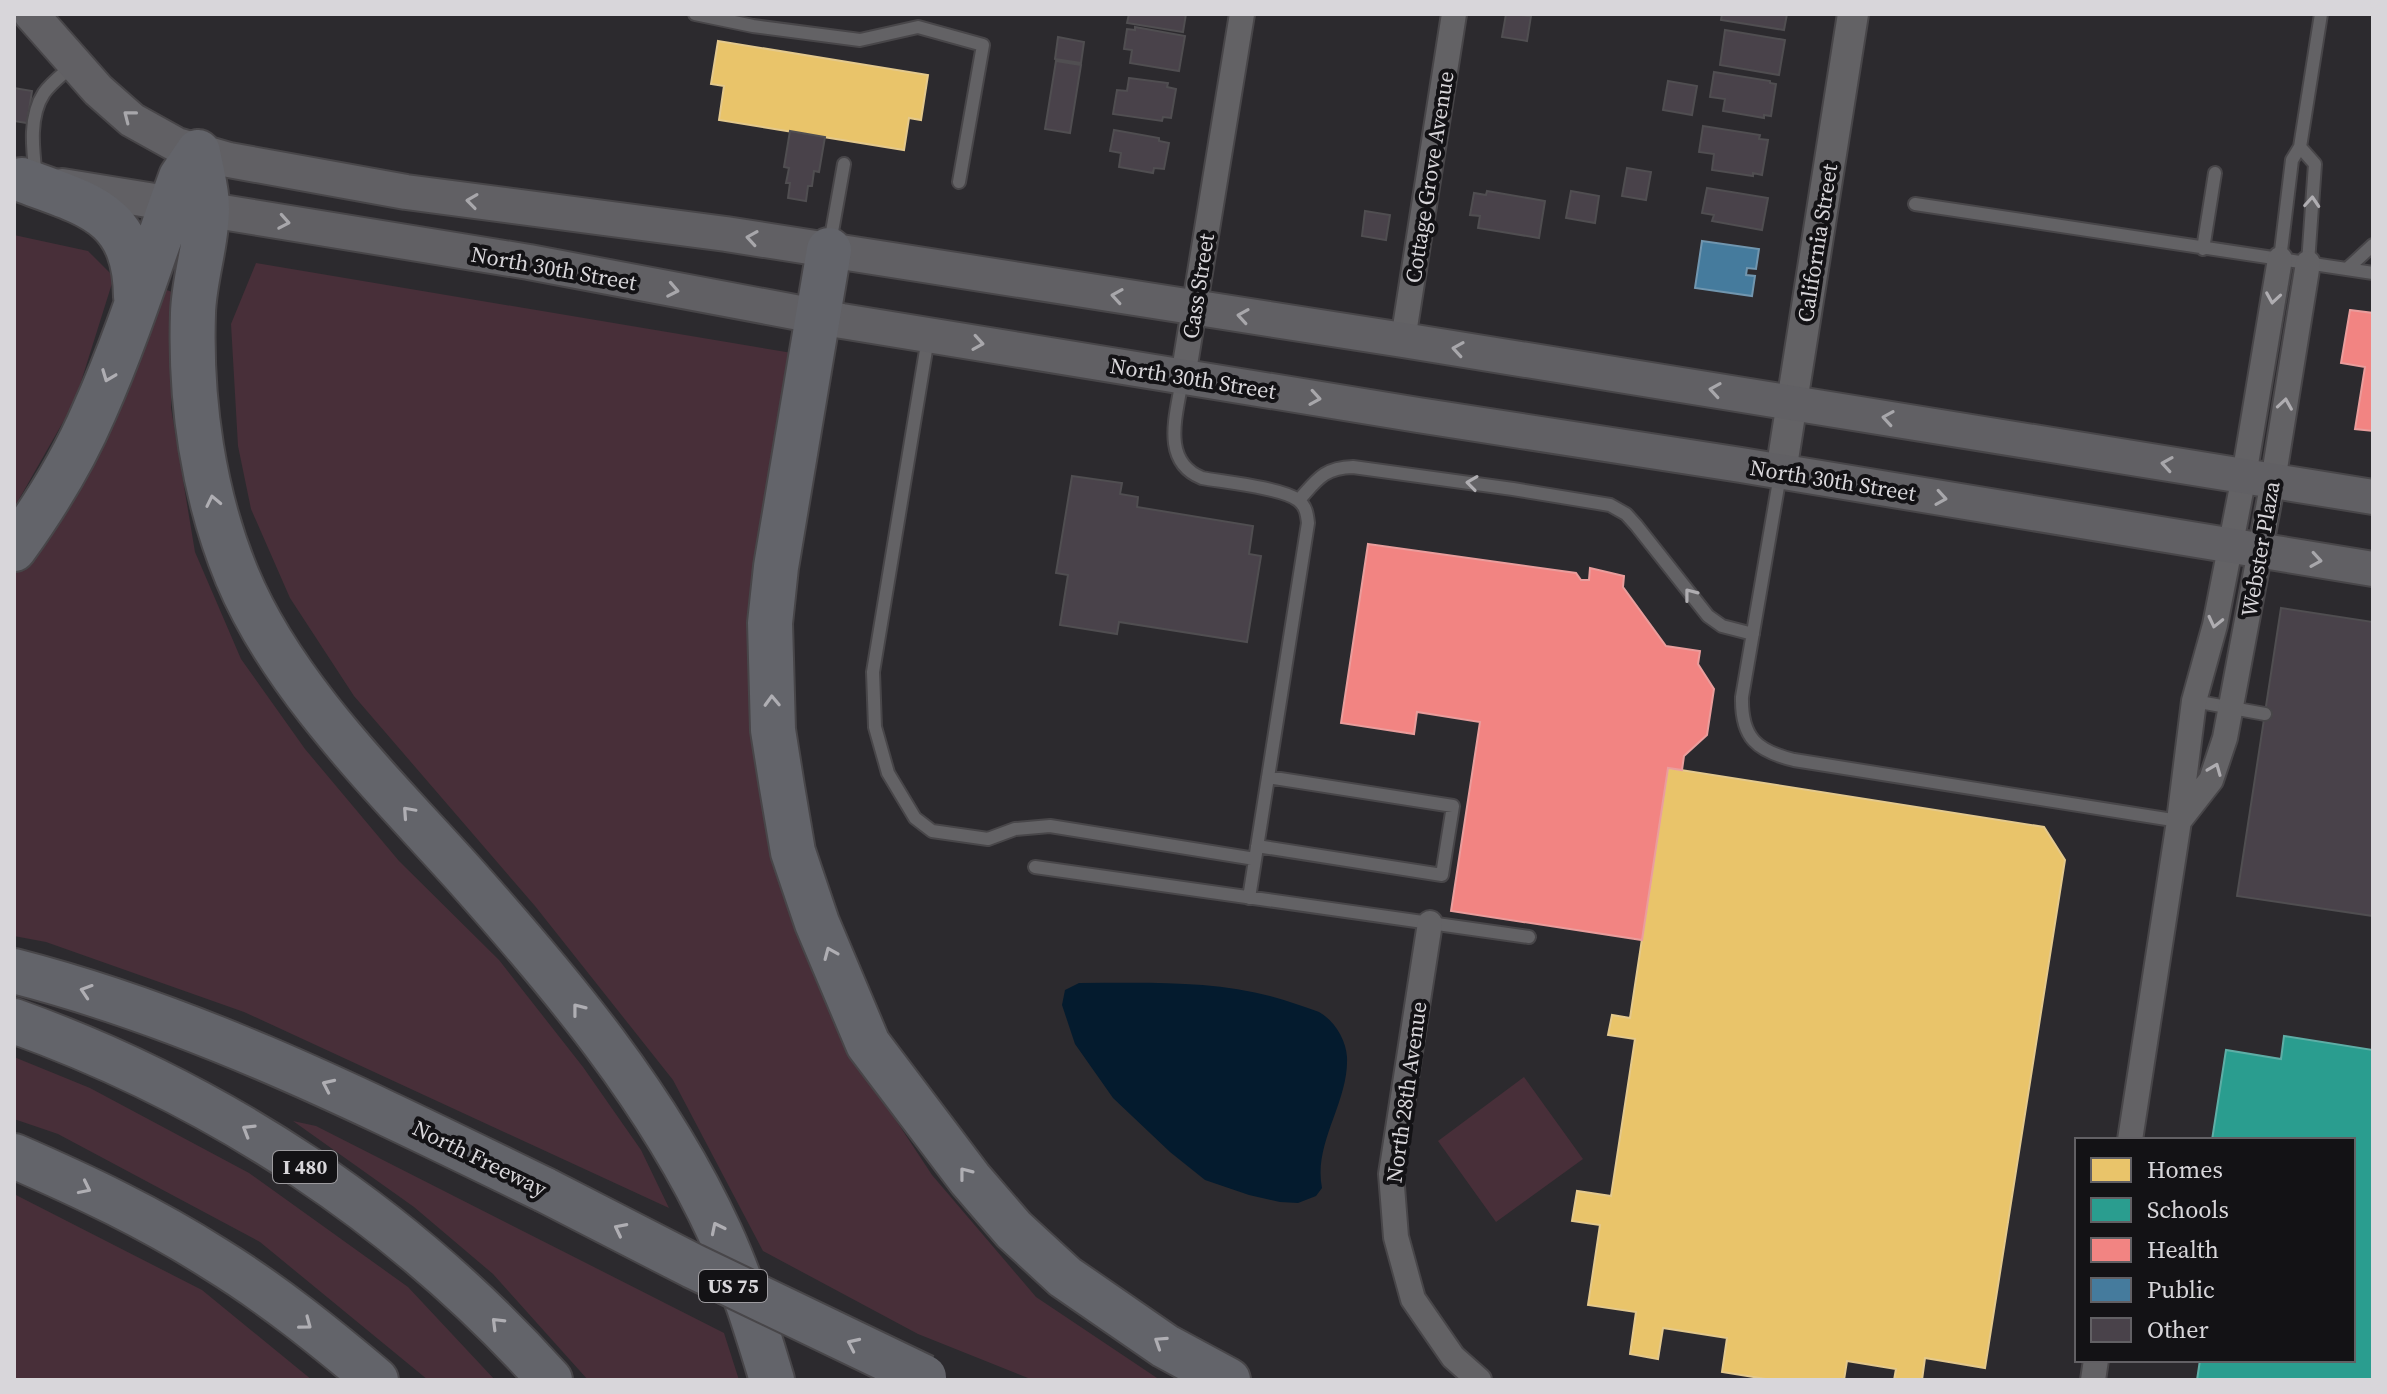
<svg xmlns="http://www.w3.org/2000/svg" width="2387" height="1394" font-family="'Source Serif 4',serif">
<style>
.green{fill:#482f39}
.water{fill:#041b2e}
.homes{fill:#e9c46a;stroke:#e4c98c;stroke-width:2}
.schools{fill:#2a9d8f;stroke:#5eaea6;stroke-width:2}
.health{fill:#f28482;stroke:#ea9d9c;stroke-width:2}
.public{fill:#457b9d;stroke:#7196af;stroke-width:2}
.building{fill:#49424a;stroke:#504e51;stroke-width:2}
.lines{fill:none;stroke-linecap:round;stroke-linejoin:round}
.service-casing{stroke:#484649;stroke-width:16}
.minor-casing{stroke:#484649;stroke-width:28}
.tertiary-casing{stroke:#484649;stroke-width:34}
.secondary-casing{stroke:#484649;stroke-width:38}
.motorway-casing{stroke:#484649;stroke-width:48}
.service{stroke:#636265;stroke-width:12}
.minor{stroke:#636265;stroke-width:24}
.tertiary{stroke:#636265;stroke-width:30}
.secondary{stroke:#616064;stroke-width:34}
.motorway{stroke:#63646a;stroke-width:44}
.motorway-bridge-casing{stroke:#484649;stroke-width:48;stroke-linecap:butt}
.motorway-bridge{stroke:#63646a;stroke-width:44}
.oneway{stroke:#a8a7ab}
.oneway2{stroke:#afadb1}
.oneway3{stroke:#afaeb3}
.labels{text-anchor:middle;dominant-baseline:central;stroke-width:8;stroke-linejoin:round;paint-order:stroke}
.shield{fill:#131215;stroke:#9d9b9f;stroke-width:2}
.shield-label{font-size:20px;font-weight:bold;fill:#d8d6da}
.street-label{font-size:22px;fill:#d8d6da;stroke:#131215}
</style>
<rect width="100%" height="100%" fill="#2c2a2e"/>
<path class="green" d="M 14,235 L 88,251 L 114,277 L 75,401 L 14,508 Z
M 256,263 L 792,353 L 753,659 L 853,1055 L 932,1175 L 1036,1297 L 1160,1380 L 1033,1380 L 918,1334 L 763,1251 L 673,1080 L 535,906 L 354,696 L 290,598 L 251,509 L 238,446 L 231,324 Z
M 159,287 L 172,292 L 171,408 L 195,552 L 241,659 L 305,749 L 399,861 L 499,960 L 583,1067 L 641,1150 L 669,1208 L 244,1012 L 46,942 L 14,936 L 14,570 Z
M 14,1057 L 90,1088 L 249,1173 L 408,1287 L 495,1380 L 428,1380 L 260,1242 L 58,1134 L 14,1119 Z
M 1524,1077 L 1583,1159 L 1496,1222 L 1438,1141 Z
M 293,1121 L 316,1126 L 724,1333 L 739,1380 L 588,1380 L 493,1274 L 414,1207 Z
M 14,1194 L 202,1290 L 312,1380 L 14,1380 Z"/>
<path class="water" d="M 1079,983 C 1151,983 1227,979 1296,1004 C 1304,1007 1312,1009 1319,1012 C 1335,1021 1346,1040 1347,1057 C 1349,1102 1313,1143 1322,1188 L 1316,1196 L 1298,1203 L 1280,1202 L 1249,1195 L 1205,1180 L 1170,1152 L 1113,1098 L 1075,1044 L 1062,1005 L 1065,990 Z"/>
<path class="homes" d="M 718,41 L 928,75 L 921,120 L 909,118 L 904,150 L 719,120 L 724,86 L 711,84 Z
M 1668,768 L 2044,827 L 2065,860 L 1985,1368 L 1925,1358 L 1922,1380 L 1894,1380 L 1896,1369 L 1847,1361 L 1844,1380 L 1772,1380 L 1722,1372 L 1727,1338 L 1663,1328 L 1658,1359 L 1630,1354 L 1636,1312 L 1588,1305 L 1600,1225 L 1572,1221 L 1577,1191 L 1611,1196 L 1635,1039 L 1608,1035 L 1612,1015 L 1630,1018 Z"/>
<path class="schools" d="M 2284,1036 L 2373,1050 L 2373,1380 L 2197,1380 L 2200,1360 L 2353,1360 L 2353,1140 L 2212,1140 L 2226,1050 L 2281,1059 Z"/>
<path class="health" d="M 2350,310 L 2373,313 L 2373,431 L 2355,429 L 2365,367 L 2341,363 Z
M 1368,544 L 1576,573 L 1581,580 L 1589,580 L 1590,568 L 1624,576 L 1623,587 L 1666,646 L 1700,651 L 1698,664 L 1714,689 L 1707,735 L 1684,756 L 1682,770 L 1668,768 L 1642,940 L 1451,911 L 1480,722 L 1417,712 L 1414,734 L 1341,723 Z"/>
<path class="public" d="M 1702,241 L 1759,249 L 1756,269 L 1747,268 L 1746,275 L 1755,276 L 1752,296 L 1695,288 Z"/>
<path class="building" d="M 1129,14 L 1186,14 L 1183,32 L 1127,23 Z
M 1506,14 L 1531,16 L 1527,41 L 1502,37 Z
M 1722,14 L 1787,14 L 1784,30 L 1721,20 Z
M 1135,27 L 1185,36 L 1179,71 L 1130,63 L 1132,50 L 1124,49 L 1127,29 L 1135,30 Z
M 1725,30 L 1785,40 L 1779,75 L 1720,65 Z
M 1058,37 L 1084,42 L 1081,63 L 1055,59 Z
M 1056,61 L 1081,65 L 1070,133 L 1045,129 Z
M 1714,72 L 1770,81 L 1770,83 L 1776,84 L 1771,116 L 1764,115 L 1764,118 L 1723,111 L 1725,99 L 1710,97 Z
M 1129,78 L 1168,83 L 1167,87 L 1176,89 L 1171,118 L 1163,117 L 1162,121 L 1113,114 L 1117,90 L 1127,91 Z
M 1668,81 L 1697,86 L 1692,115 L 1663,110 Z
M 14,88 L 32,91 L 27,123 L 14,121 Z
M 1703,126 L 1760,135 L 1759,139 L 1768,140 L 1762,175 L 1753,173 L 1753,176 L 1712,170 L 1714,154 L 1699,152 Z
M 1114,130 L 1159,138 L 1159,141 L 1169,143 L 1164,169 L 1154,168 L 1153,173 L 1119,167 L 1121,153 L 1110,151 Z
M 790,131 L 825,137 L 819,172 L 814,171 L 812,186 L 808,186 L 806,201 L 788,198 L 790,183 L 786,183 L 789,168 L 784,167 Z
M 1627,168 L 1651,172 L 1646,200 L 1622,196 Z
M 1707,188 L 1768,198 L 1762,230 L 1712,221 L 1714,215 L 1702,213 Z
M 1487,191 L 1545,201 L 1539,238 L 1478,228 L 1480,216 L 1470,215 L 1474,193 L 1486,195 Z
M 1571,191 L 1599,196 L 1595,223 L 1566,218 Z
M 1365,211 L 1390,215 L 1386,240 L 1362,236 Z
M 1072,476 L 1122,483 L 1120,494 L 1138,497 L 1137,507 L 1253,526 L 1249,554 L 1261,556 L 1247,642 L 1119,622 L 1117,634 L 1060,625 L 1068,575 L 1056,573 Z
M 2281,608 L 2373,622 L 2373,916 L 2237,896 Z"/>
<g class="lines">
<g class="service-casing">
<path id="service" d="M 695,14 L 753,26 L 860,40 L 918,27 L 983,45 L 959,182
M 2300,147 L 2315,164 L 2308,263
M 36,177 C 33,151 28,117 44,93 C 51,83 63,74 72,66
M 1915,204 L 2373,273
M 830,243 L 844,164
M 2203,249 L 2215,173
M 2280,259 L 2292,160 L 2300,147 L 2321,14
M 2347,269 L 2373,245
M 928,338 L 873,672 L 875,727 L 888,773 L 915,818 L 932,831 L 988,839 L 1015,829 L 1050,826 L 1255,859
M 1182,379 C 1177,414 1160,461 1202,478 C 1224,482 1282,488 1298,500 C 1306,506 1307,514 1308,523 L 1249,898
M 1780,475 L 1742,697 C 1741,738 1757,751 1794,760 L 2179,821
M 1299,500 C 1317,480 1323,468 1353,467 L 1513,489 L 1610,505 L 1626,514 L 1636,525 L 1708,616 L 1722,626 L 1753,634
M 2194,701 L 2265,714
M 1257,846 L 1442,875 L 1453,806 L 1268,777
M 1035,867 L 1529,937"/>
</g>
<g class="minor-casing">
<path id="minor" d="M 1403,340 L 1454,14
M 1183,377 L 1242,14
M 2179,821 L 2211,780 L 2225,738 L 2273,481 L 2308,263
M 1430,923 L 1391,1174 L 1396,1237 L 1413,1299 L 1453,1357 L 1479,1380
M 2130,1140 L 2179,821 L 2194,701 L 2215,625 L 2244,476 L 2280,259
M 2093,1380 L 2096,1360"/>
</g>
<g class="tertiary-casing">
<path id="tertiary" d="M 1781,472 L 1853,14"/>
</g>
<g class="secondary-casing">
<path id="secondary" d="M 31,14 L 98,90 L 132,120 L 177,145 L 229,160 L 406,192 L 726,234 L 1403,340 L 2373,497
M 62,186 L 529,262 L 842,321 L 1418,415 L 1741,465 L 2373,569"/>
</g>
<g class="motorway-casing">
<path id="motorway" d="M 198,152 C 201,170 207,189 207,208 C 207,243 194,278 193,313 C 190,401 203,494 237,576 C 283,687 383,784 463,873 C 561,983 658,1098 720,1233 C 742,1281 757,1330 772,1380
M 22,180 C 89,205 135,213 136,297
M 829,250 L 776,567 L 770,623 L 773,730 L 782,787 L 793,852 L 817,923 L 868,1044 L 970,1179 L 1014,1230 L 1065,1277 L 1165,1346 L 1228,1380
M 14,549 C 45,506 73,461 94,412 C 128,336 153,255 181,177 L 198,152
M 14,971 C 201,1019 372,1106 545,1190
M 14,1021 C 220,1095 404,1217 550,1380
M 14,1156 C 83,1186 151,1218 215,1259 C 272,1294 325,1337 376,1380"/>
</g>
<use href="#service" class="service"/>
<use href="#minor" class="minor"/>
<use href="#tertiary" class="tertiary"/>
<use href="#secondary" class="secondary"/>
<use href="#motorway" class="motorway"/>
<g class="motorway-bridge-casing">
<path id="motorway-bridge" d="M 545,1190 L 693,1266 L 924,1377"/>
</g>
<use href="#motorway-bridge" class="motorway-bridge"/>
</g>
<defs><path id="oneway-chevron" d="M-2-3.5L2.5 0L-2 3.5" fill="none" stroke-width="1.6" stroke-linecap="round" stroke-linejoin="round" transform="scale(2)"/></defs>
<g class="oneway">
<use href="#oneway-chevron" transform="translate(129 116) rotate(-142)"/>
<use href="#oneway-chevron" transform="translate(472 201) rotate(-172)"/>
<use href="#oneway-chevron" transform="translate(284 222) rotate(10)"/>
<use href="#oneway-chevron" transform="translate(752 238) rotate(-171)"/>
<use href="#oneway-chevron" transform="translate(673 290) rotate(11)"/>
<use href="#oneway-chevron" transform="translate(1117 296) rotate(-171)"/>
<use href="#oneway-chevron" transform="translate(1243 316) rotate(-171)"/>
<use href="#oneway-chevron" transform="translate(978 343) rotate(9)"/>
<use href="#oneway-chevron" transform="translate(1458 349) rotate(-171)"/>
<use href="#oneway-chevron" transform="translate(1715 390) rotate(-171)"/>
<use href="#oneway-chevron" transform="translate(1315 398) rotate(9)"/>
<use href="#oneway-chevron" transform="translate(1888 418) rotate(-171)"/>
<use href="#oneway-chevron" transform="translate(2167 464) rotate(-171)"/>
<use href="#oneway-chevron" transform="translate(1941 498) rotate(9)"/>
<use href="#oneway-chevron" transform="translate(2316 560) rotate(9)"/>
</g>
<g class="oneway2">
<use href="#oneway-chevron" transform="translate(2312 202) rotate(-86)"/>
<use href="#oneway-chevron" transform="translate(2273 298) rotate(99)"/>
<use href="#oneway-chevron" transform="translate(2285 404) rotate(-81)"/>
<use href="#oneway-chevron" transform="translate(1472 483) rotate(-172)"/>
<use href="#oneway-chevron" transform="translate(1690 594) rotate(-128)"/>
<use href="#oneway-chevron" transform="translate(2215 622) rotate(103)"/>
<use href="#oneway-chevron" transform="translate(2215 769) rotate(-68)"/>
</g>
<g class="oneway3">
<use href="#oneway-chevron" transform="translate(108 376) rotate(111)"/>
<use href="#oneway-chevron" transform="translate(213 501) rotate(-102)"/>
<use href="#oneway-chevron" transform="translate(772 701) rotate(-92)"/>
<use href="#oneway-chevron" transform="translate(408 812) rotate(-132)"/>
<use href="#oneway-chevron" transform="translate(830 953) rotate(-113)"/>
<use href="#oneway-chevron" transform="translate(86 991) rotate(-162)"/>
<use href="#oneway-chevron" transform="translate(578 1009) rotate(-128)"/>
<use href="#oneway-chevron" transform="translate(328 1085) rotate(-155)"/>
<use href="#oneway-chevron" transform="translate(248 1130) rotate(-149)"/>
<use href="#oneway-chevron" transform="translate(965 1173) rotate(-128)"/>
<use href="#oneway-chevron" transform="translate(85 1188) rotate(26)"/>
<use href="#oneway-chevron" transform="translate(717 1228) rotate(-116)"/>
<use href="#oneway-chevron" transform="translate(620 1229) rotate(-153)"/>
<use href="#oneway-chevron" transform="translate(497 1323) rotate(-135)"/>
<use href="#oneway-chevron" transform="translate(306 1324) rotate(37)"/>
<use href="#oneway-chevron" transform="translate(1160 1342) rotate(-147)"/>
<use href="#oneway-chevron" transform="translate(853 1344) rotate(-155)"/>
</g>
<g class="labels">
<g class="shield">
<rect x="273" y="1151" width="64" height="32" rx="6"/>
<rect x="699" y="1270" width="68" height="32" rx="6"/>
</g>
<g class="shield-label">
<text x="305" y="1167">I 480</text>
<text x="733" y="1286">US 75</text>
</g>
<g class="street-label">
<text transform="translate(1429 177) rotate(-81)">Cottage Grove Avenue</text>
<text transform="translate(1817 243) rotate(-81)">California Street</text>
<text transform="translate(554 268) rotate(10)">North 30th Street</text>
<text transform="translate(1198 286) rotate(-81)">Cass Street</text>
<text transform="translate(1193 378) rotate(9)">North 30th Street</text>
<text transform="translate(1833 480) rotate(9)">North 30th Street</text>
<text transform="translate(2260 549) rotate(-80)">Webster Plaza</text>
<text transform="translate(1406 1092) rotate(-82)">North 28th Avenue</text>
<text transform="translate(480 1158) rotate(26)">North Freeway</text>
</g>
</g>
<rect width="2387" height="1394" fill="none" stroke="#d8d6da" stroke-width="32"/>
<rect x="2075" y="1138" width="280" height="224" fill="#131215" stroke="#626064" stroke-width="2"/>
<rect x="2091" y="1158" width="40" height="24" fill="#e9c46a" stroke="#626064" stroke-width="2"/>
<text x="2147" y="1178" font-size="24" fill="#d8d6da">Homes</text>
<rect x="2091" y="1198" width="40" height="24" fill="#2a9d8f" stroke="#626064" stroke-width="2"/>
<text x="2147" y="1218" font-size="24" fill="#d8d6da">Schools</text>
<rect x="2091" y="1238" width="40" height="24" fill="#f28482" stroke="#626064" stroke-width="2"/>
<text x="2147" y="1258" font-size="24" fill="#d8d6da">Health</text>
<rect x="2091" y="1278" width="40" height="24" fill="#457b9d" stroke="#626064" stroke-width="2"/>
<text x="2147" y="1298" font-size="24" fill="#d8d6da">Public</text>
<rect x="2091" y="1318" width="40" height="24" fill="#49424a" stroke="#626064" stroke-width="2"/>
<text x="2147" y="1338" font-size="24" fill="#d8d6da">Other</text>
</svg>
